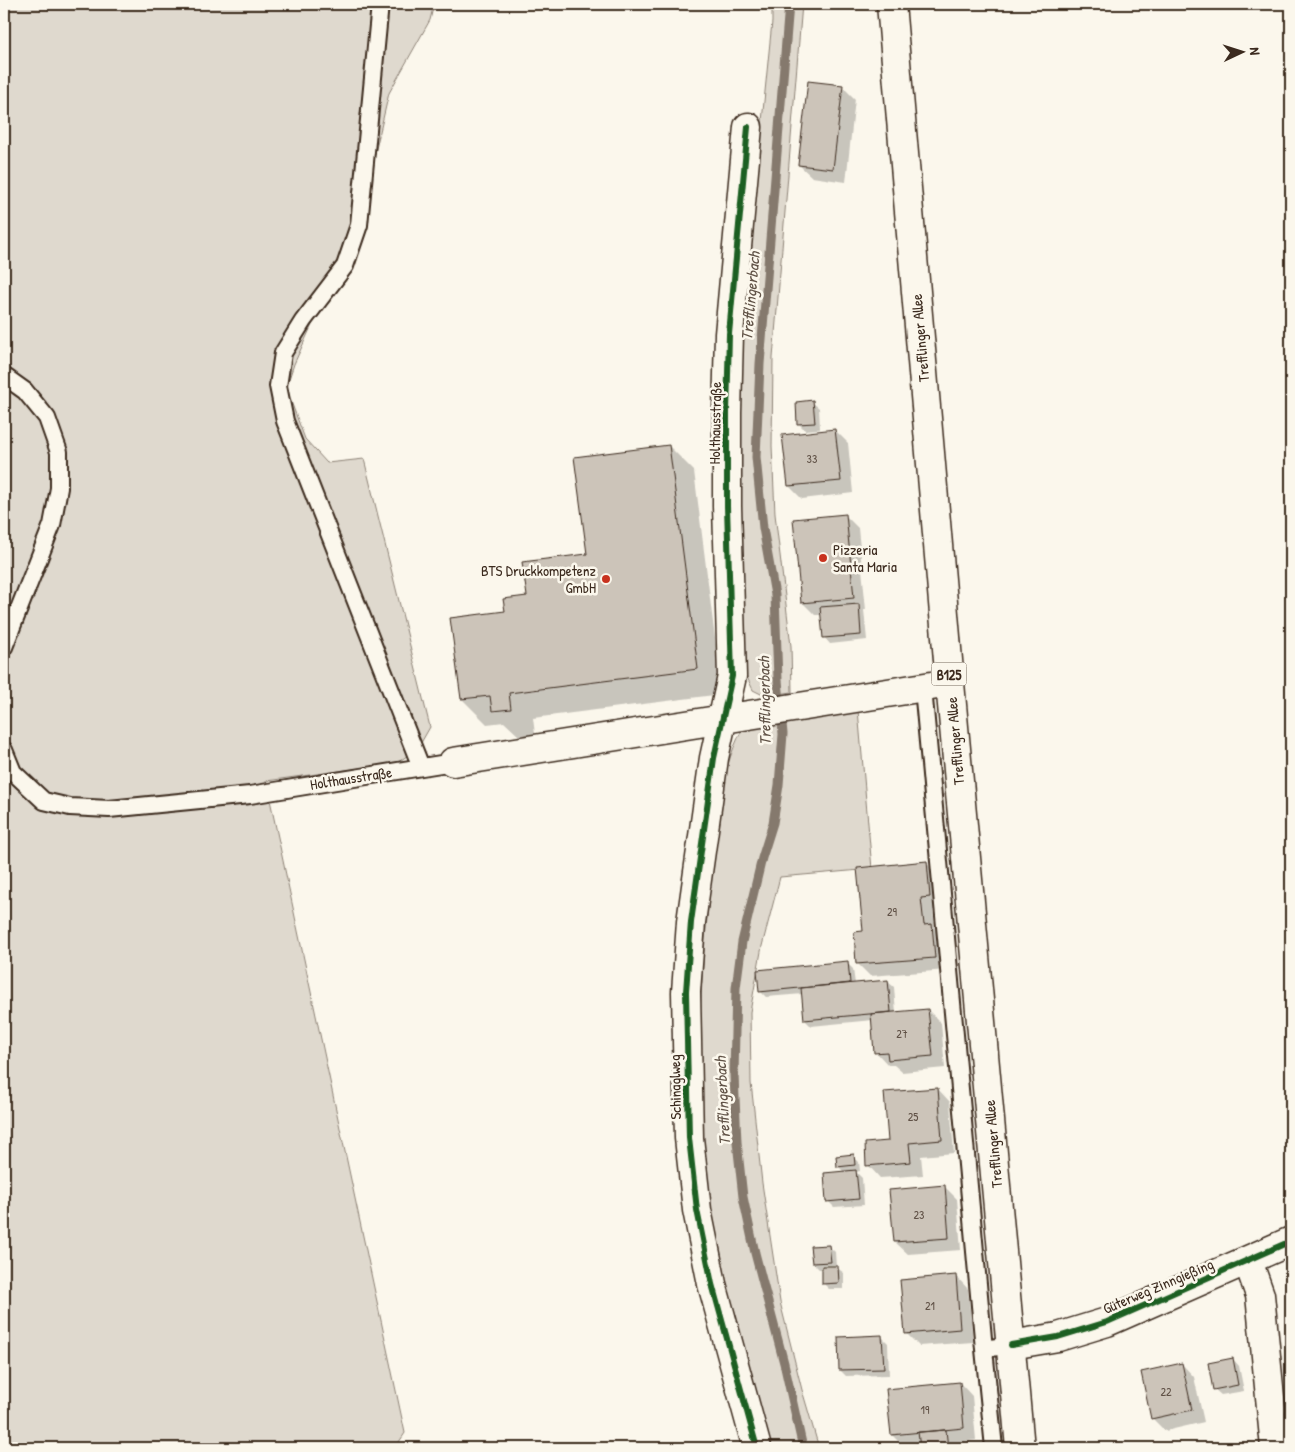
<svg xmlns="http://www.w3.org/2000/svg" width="1295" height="1452" font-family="'Patrick Hand',sans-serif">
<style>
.green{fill:#dfd9ce;stroke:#8d8276}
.shadow{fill:#0003}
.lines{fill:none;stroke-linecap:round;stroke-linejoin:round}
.stream{stroke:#85796d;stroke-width:9}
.building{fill:#ccc4b9;stroke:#3b2a1e}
.lane-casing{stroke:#3b2a1e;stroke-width:20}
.street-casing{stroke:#3b2a1e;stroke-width:31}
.primary-casing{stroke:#3b2a1e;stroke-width:31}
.lane{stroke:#fbf7ec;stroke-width:16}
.street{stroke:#fbf7ec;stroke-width:28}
.primary{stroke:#fbf7ec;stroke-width:28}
.cycleway-casing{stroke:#fbf7ec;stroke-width:9}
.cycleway{stroke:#1b5e20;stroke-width:6}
.poi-dot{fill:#c8321e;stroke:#fbf7ec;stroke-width:2}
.labels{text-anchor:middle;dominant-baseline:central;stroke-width:5;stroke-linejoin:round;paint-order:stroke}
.number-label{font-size:12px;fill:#5f5045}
.shield{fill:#fbf7ec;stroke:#75685c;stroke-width:1}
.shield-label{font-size:14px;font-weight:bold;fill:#3b2a1e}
.street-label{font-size:15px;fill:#3b2a1e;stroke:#fbf7ec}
.poi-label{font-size:15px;fill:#3b2a1e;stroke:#fbf7ec;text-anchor:start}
.water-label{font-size:16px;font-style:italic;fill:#605246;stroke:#fbf7ec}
</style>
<rect width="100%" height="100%" fill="#fbf7ec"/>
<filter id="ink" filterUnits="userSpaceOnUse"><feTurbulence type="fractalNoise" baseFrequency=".02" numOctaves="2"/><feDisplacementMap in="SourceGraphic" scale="10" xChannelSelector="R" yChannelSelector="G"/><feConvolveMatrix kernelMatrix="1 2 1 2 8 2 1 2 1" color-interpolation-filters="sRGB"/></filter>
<g filter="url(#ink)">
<path class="green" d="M 4,4 L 434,4 L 430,20 L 389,93 L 375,153 L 367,226 L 351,272 L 317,314 L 294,364 L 286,388 L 305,439 L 327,463 L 364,459 L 430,727 L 418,748 L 397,763 L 266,781 L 405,1433 L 395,1448 L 4,1448 Z
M 772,4 L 802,4 L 773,358 L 772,446 L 775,514 L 791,646 L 792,692 L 765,696 L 753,690 L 746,675 L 739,503 L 742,320 L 772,22 Z
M 858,710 L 872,869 L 780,877 L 762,946 L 750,1012 L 751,1083 L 762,1183 L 780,1302 L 802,1390 L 819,1448 L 768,1448 C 756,1405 745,1361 733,1317 C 728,1295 720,1273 716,1251 C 692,1129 697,1003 711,880 C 716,829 718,775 742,730 Z"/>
<path class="shadow" d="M 842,86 L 855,99 L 846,182 L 812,177 L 799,165 Z
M 812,402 L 819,408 L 820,429 L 805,430 L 799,424 Z
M 835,430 L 848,443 L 853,493 L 802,499 L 789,486 L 783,436 Z
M 669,446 L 694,471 L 722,694 L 533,718 L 535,734 L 519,736 L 504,722 L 487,724 L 462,699 L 506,612 L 588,555 Z
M 845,515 L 858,528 L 866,610 L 864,610 L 867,640 L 830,644 L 824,637 L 822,615 L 815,615 L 802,602 Z
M 926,863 L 939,875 L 942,909 L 933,910 L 935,929 L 944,939 L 947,970 L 870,976 L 858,964 L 864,932 Z
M 847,963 L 853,969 L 855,984 L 887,981 L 894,987 L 896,1013 L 928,1010 L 941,1023 L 945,1068 L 902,1072 L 894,1065 L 888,1065 L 876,1052 L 873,1020 L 811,1026 L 805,1020 L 803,994 L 766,997 L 760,991 Z
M 938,1089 L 950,1102 L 954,1153 L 921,1156 L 923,1175 L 880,1178 L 868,1165 Z
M 853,1156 L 859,1162 L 860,1171 L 856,1172 L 862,1178 L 864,1205 L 834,1207 L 828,1201 L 844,1172 L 838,1166 Z
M 944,1186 L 957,1199 L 961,1250 L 908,1254 L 895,1242 Z
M 829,1246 L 835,1252 L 836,1267 L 844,1273 L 844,1289 L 829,1289 L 823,1283 L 823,1269 L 819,1269 L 813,1263 Z
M 956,1276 L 968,1289 L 973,1342 L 919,1346 L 906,1333 Z
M 882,1337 L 888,1343 L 889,1375 L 846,1376 L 840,1370 Z
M 1233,1359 L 1239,1366 L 1244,1391 L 1221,1395 L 1214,1389 Z
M 1182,1364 L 1194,1377 L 1204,1422 L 1165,1431 L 1152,1418 Z
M 960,1383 L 972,1396 L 976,1440 L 952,1443 L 953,1448 L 921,1448 L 921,1446 L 905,1448 L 892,1435 Z"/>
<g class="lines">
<path class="stream" d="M 789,4 L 760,364 L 756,457 L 763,528 L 775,595 L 778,680 L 783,734 L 779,785 L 773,823 L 762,858 L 742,942 L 736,988 L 734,1075 L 737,1142 L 743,1197 L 755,1253 L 784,1363 L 803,1448"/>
</g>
<path class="building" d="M 808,81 L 843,85 L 833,169 L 798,165 Z
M 813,400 L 815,423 L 797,424 L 796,402 Z
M 835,429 L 841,481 L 788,486 L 782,435 Z
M 669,445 L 698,669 L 509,693 L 511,709 L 492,711 L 490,696 L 461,699 L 450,618 L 505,611 L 503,599 L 527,596 L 522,562 L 587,554 L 574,457 Z
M 846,514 L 854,598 L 801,603 L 793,519 Z
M 859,604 L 861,635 L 823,638 L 820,607 Z
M 927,861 L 930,897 L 921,898 L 924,925 L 932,924 L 935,958 L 856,964 L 854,932 L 863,931 L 857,868 Z
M 848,961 L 850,983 L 759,992 L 757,970 Z
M 888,980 L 891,1012 L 804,1020 L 801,988 Z
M 928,1009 L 933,1056 L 888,1060 L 887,1052 L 874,1053 L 871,1014 Z
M 938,1088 L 942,1140 L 909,1143 L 911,1162 L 866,1166 L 865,1143 L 888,1141 L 884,1092 Z
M 854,1154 L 855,1165 L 837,1167 L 836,1156 Z
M 856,1170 L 859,1199 L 826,1202 L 824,1173 Z
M 945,1185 L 949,1238 L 894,1242 L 889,1190 Z
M 829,1245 L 831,1262 L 812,1263 L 810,1246 Z
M 822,1266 L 838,1266 L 839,1283 L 822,1284 Z
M 956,1275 L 960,1329 L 905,1334 L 900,1280 Z
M 882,1335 L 884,1369 L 839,1370 L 838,1337 Z
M 1233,1358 L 1238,1385 L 1213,1390 L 1208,1363 Z
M 1182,1363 L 1192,1410 L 1151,1419 L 1141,1372 Z
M 960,1382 L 964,1428 L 891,1435 L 886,1389 Z
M 946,1430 L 948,1448 L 920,1448 L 918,1432 Z"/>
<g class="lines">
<g class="lane-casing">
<path id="lane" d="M 380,4 L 359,225 L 345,266 L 303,321 L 283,353 L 278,386 L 285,421 L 421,767
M 4,376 L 25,391 L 47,418 L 59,452 L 59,488 L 52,525 L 4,647
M 923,688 L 984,1349
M 4,750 L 13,772 L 44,801 L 70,807 L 109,809 L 250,795 L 453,762
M 994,1448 L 984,1349 L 1011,1345"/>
</g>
<g class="street-casing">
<path id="street" d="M 748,127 L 729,334 L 727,413 L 727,506 L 732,676 L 714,758 L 691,922 L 686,992 L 689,1138 L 697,1210 L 712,1284 L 757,1448
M 453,762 L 950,683
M 1248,1261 L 1260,1295 L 1275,1448
M 1011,1345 L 1058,1337 L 1107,1322 L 1291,1241"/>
</g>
<g class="primary-casing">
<path id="primary" d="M 891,4 L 950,683 L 1020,1448"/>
</g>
<use href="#lane" class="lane"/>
<use href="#street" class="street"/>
<use href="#primary" class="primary"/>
<g class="cycleway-casing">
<path id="cycleway" d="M 748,127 L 729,334 L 727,413 L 727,506 L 732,676 L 714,758 L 691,922 L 686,992 L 689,1138 L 697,1210 L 712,1284 L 757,1448
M 1011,1345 L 1058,1337 L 1107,1322 L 1291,1241"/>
</g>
<use href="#cycleway" class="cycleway"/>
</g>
</g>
<g class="poi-dot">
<circle cx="823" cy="558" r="5"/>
<circle cx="606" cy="579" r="5"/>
</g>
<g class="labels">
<g class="number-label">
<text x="812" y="458">33</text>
<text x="892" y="911">29</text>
<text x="902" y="1033">27</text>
<text x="913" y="1116">25</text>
<text x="919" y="1214">23</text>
<text x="930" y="1305">21</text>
<text x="1166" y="1391">22</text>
<text x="925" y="1409">19</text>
</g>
<rect class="shield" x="931.5" y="662.5" width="35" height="23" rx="4"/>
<g class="shield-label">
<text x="949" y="674">B125</text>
</g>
<g class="street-label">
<text transform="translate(920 338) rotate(-95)">Trefflinger Allee</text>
<text transform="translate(715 423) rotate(-89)">Holthausstraße</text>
<text transform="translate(955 741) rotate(-95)">Trefflinger Allee</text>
<text transform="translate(351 778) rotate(-9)">Holthausstraße</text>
<text transform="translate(675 1087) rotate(-91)">Schinaglweg</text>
<text transform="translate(993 1144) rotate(-95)">Trefflinger Allee</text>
<text transform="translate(1158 1286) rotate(-23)">Güterweg Zinngießing</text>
</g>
<g class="poi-label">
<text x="833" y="549">Pizzeria<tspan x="833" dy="17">Santa Maria</tspan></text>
<text x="596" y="570" text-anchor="end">BTS Druckkompetenz<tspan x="596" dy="17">GmbH</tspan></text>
</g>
<g class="water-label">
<text transform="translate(750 296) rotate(-85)">Trefflingerbach</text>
<text transform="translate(764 701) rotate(-91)">Trefflingerbach</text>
<text transform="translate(722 1101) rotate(-93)">Trefflingerbach</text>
</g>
</g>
<rect width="1295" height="1452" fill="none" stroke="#fbf7ec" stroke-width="20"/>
<rect x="10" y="10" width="1275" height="1432" fill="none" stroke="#3b2a1e" stroke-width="2" filter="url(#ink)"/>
<g transform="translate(1242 52) rotate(86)" stroke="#fbf7ec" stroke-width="4" paint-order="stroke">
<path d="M0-4L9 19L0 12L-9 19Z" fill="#3b2a1e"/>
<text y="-8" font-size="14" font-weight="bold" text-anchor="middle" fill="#3b2a1e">N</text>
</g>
</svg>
